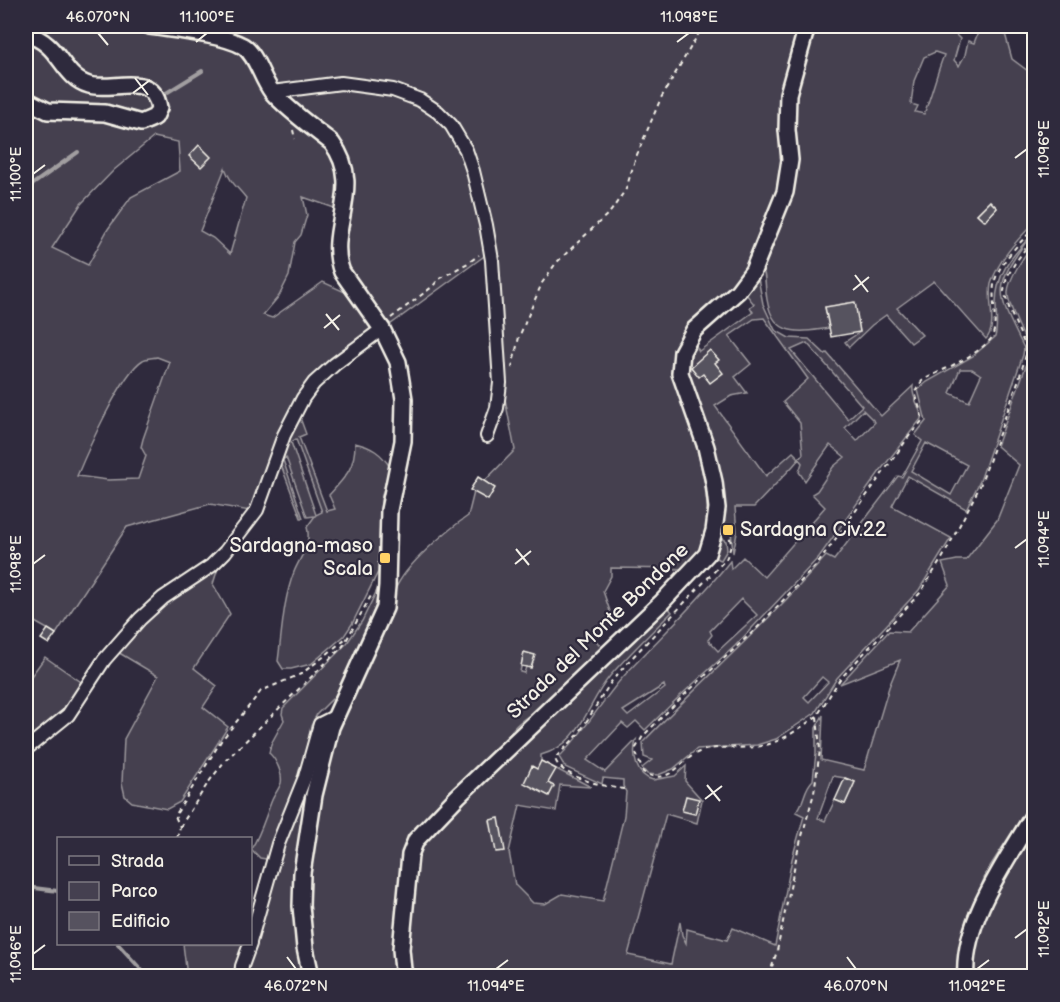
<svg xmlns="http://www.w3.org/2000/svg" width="1060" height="1002" font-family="'Balsamiq Sans',sans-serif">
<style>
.green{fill:#454050;stroke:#9c989c;stroke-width:1.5;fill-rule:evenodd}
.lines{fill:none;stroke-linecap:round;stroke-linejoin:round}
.stream{stroke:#a19ea0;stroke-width:4}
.building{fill:#56525f;stroke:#f4f1e8;stroke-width:1.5}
.minor-casing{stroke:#f4f1e8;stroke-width:16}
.tertiary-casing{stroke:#f4f1e8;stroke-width:20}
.path{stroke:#f4f1e8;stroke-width:2;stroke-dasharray:4.5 4.5;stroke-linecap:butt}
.minor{stroke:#2f2a3d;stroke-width:12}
.tertiary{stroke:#2f2a3d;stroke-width:15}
.ticks{fill:none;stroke:#f4f1e8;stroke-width:2}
.poi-dot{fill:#ffd166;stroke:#2f2a3d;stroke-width:2}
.labels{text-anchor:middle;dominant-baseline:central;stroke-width:4.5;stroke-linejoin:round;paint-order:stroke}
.poi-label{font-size:20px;fill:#f4f1e8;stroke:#2f2a3d;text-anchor:start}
.street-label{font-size:20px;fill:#f4f1e8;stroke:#2f2a3d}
.neatline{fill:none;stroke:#f4f1e8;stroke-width:2}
.ticks-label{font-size:15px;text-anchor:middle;fill:#f4f1e8}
</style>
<rect width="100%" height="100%" fill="#2f2a3d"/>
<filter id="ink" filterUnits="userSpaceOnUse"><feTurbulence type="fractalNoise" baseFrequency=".0167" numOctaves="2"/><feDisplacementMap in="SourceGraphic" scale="12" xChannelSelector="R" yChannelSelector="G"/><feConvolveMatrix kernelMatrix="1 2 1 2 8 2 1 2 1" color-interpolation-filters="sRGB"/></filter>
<g filter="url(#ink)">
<path class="green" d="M 26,26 L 118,26 L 234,49 L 240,52 L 326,148 C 339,171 339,184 337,209 L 303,197 L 307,215 L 301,235 L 295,242 L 289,276 L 279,296 L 263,315 L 272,318 L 323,282 L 345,292 L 371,327 L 370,331 L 317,376 L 250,511 L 210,504 L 127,527 L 56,634 L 26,617 L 26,108 C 52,123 83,114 112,122 C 124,125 136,133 148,130 C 160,127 165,118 169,107 L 161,92 L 84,76 L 26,29 ZM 154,137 L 178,142 L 180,171 L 131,197 L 108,229 L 88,265 L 52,248 L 81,204 L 114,170 ZM 225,168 C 231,184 237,186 246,198 L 230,254 L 213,238 L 200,231 ZM 157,357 L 170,362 L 143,439 L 141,447 L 146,456 L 138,479 L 108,480 L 77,476 C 87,452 122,372 143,360 C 146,358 153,358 157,357 Z
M 178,26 L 800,26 C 794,64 788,103 782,142 C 781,156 783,170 779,183 C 772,210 757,247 744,272 C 727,307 679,310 674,357 C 671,377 679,395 686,414 C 698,449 720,522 697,556 C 694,560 689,565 685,569 L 611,568 L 611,576 L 603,591 L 612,617 L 612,626 L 594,638 L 602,648 C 583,668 563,690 541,707 C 526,718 512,724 505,743 L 409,835 L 406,843 L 393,954 L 397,976 L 319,976 C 305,919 310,866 319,809 C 324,781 329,751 339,724 C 348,700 362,678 372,654 C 382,633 387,611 395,590 C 405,565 446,531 468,516 L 474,492 L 515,450 L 503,389 L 493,246 L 455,124 L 394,87 L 277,86 L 268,76 L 260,59 ZM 524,653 L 534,655 L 531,668 L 526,667 L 524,673 L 520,672 Z
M 813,26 L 956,26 L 956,35 L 960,39 L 954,60 L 959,66 L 965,55 L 968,41 L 974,43 L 979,30 L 984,31 L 985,26 L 1008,26 L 1004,30 L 1012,59 L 1032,74 L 1028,87 L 1034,93 L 1034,223 C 1017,240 998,260 991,284 C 987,301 998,326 986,339 L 934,281 L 897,308 L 922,335 L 911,343 L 886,315 L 872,325 L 849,347 L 845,342 L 860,332 L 854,302 L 825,307 L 829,328 C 794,334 770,336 766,292 C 765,283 766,272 760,264 L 787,202 L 797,170 L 793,123 L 799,79 ZM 935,52 L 944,55 C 936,75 932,94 924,114 L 915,112 L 918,106 L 911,104 L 914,81 L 924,57 ZM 990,201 L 997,208 L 984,221 L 977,214 Z
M 26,40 C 54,49 54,75 76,87 C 102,100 128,84 149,99 L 151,106 L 149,111 L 142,114 L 120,109 L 54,109 L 26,96 Z
M 343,86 L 394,92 L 436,113 L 464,151 L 487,254 L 391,324 L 381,316 L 351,274 L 344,257 L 349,159 L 345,147 L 341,141 L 283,94 Z
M 1029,238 C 991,288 997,294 1024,348 L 1023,355 L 980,481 L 966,509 L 908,476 L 892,506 L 951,538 L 919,590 L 837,678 L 815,713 L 776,739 L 757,745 L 697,749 L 673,769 L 658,775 L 647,774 L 642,768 L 652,760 L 644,757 L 643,742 C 704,679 769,622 826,556 L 834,560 L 898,476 L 902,477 L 922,441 L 915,435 L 926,421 L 918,390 L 927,382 L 973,356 L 995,337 C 998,326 996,315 996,304 C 996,275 1010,258 1029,238 ZM 960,369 L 972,369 L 981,375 L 969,402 L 950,393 ZM 926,443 L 967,465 L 951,495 L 911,471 ZM 822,677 L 828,682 L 809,702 L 804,697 Z
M 1034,243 L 1034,798 L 987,871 L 961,938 L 956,976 L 417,976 L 410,970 L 406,956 L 418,858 L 420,848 L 432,831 L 667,606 L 672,612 C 651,633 629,654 610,676 C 586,705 582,744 541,755 L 541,761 L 591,787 L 560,785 L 556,811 L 520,805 L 509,852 L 515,885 L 533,903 L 545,904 L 562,894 L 603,901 L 624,816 L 626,792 L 623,786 L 623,780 L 603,778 L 602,784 L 565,767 L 559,757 C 584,733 600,703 623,677 C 658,639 698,602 730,561 L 731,569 L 743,557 L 764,577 L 825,507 L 812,494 L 817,491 L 833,467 L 845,457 L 830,445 L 805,481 L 799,472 L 802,463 L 799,459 L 793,466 L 754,507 L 735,507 L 737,533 L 733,553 L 731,531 L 726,526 L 721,526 L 687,366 L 690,348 L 696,346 L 699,351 L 753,312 L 750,307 L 754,304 L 746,294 L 757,273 L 763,304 L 775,330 L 789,338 L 809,339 L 825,354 L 827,353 L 881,416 L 913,386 C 911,399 922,407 921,419 L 880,471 L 819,557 L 735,646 L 682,694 L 645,730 L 636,721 L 628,728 L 622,723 L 587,760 L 605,772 L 636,740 C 632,756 636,776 653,780 L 675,776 L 686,766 L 685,781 L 702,800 L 697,823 L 666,814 L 628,955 L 671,964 L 680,922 L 682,935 L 686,943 L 687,929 L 727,940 L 733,928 L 775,946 L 792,859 L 804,816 L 796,812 C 805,803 803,789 813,780 L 816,753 L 816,728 L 823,715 L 821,760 L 864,770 L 889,687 L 900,660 L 840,684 L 889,631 L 908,632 L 950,585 L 942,563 L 957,560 L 966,560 L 997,520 L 1019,465 L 997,446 L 1031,352 C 1025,339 1008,306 1008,294 C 1007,280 1026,253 1034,243 ZM 764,318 L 808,379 L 783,402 L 800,423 L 803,454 L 799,458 L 793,452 L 766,476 L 715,406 L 731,396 L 747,393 L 735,377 L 751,364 L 729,336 L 754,319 ZM 807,343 L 862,406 L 848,419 L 791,350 ZM 863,410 L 875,422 L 857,441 L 845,428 ZM 741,599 L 757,615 L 718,651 L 708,640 L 712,635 L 710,631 ZM 664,685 L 665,688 L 628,716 L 623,711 ZM 833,776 L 845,778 L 855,782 L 845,804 L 835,800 L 825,821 L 818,818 Z
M 299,415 L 306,434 L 299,437 L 327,511 L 335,509 L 329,495 C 345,477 355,469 355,443 C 372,447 381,453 390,467 L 381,499 L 378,572 L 352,624 L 344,636 L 311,664 L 291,669 L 283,669 L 278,661 C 282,632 283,600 294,572 C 300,557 312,544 307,527 L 315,516 L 307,517 L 286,457 L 283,460 L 303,518 L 301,518 L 281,465 L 278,470 L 276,464 ZM 296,439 L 322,512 L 316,515 L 291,442 Z
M 719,537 L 726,541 L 727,550 L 721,560 L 713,557 Z
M 219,565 L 213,584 L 230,614 L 194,668 L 217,686 L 203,707 L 228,727 L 180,802 L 167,809 L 132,802 L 125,796 L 122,783 L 124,739 L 158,676 L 116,651 L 151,612 Z
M 379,586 L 374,614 L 338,693 L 317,714 L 311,726 L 304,761 L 270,857 L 266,859 L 260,858 L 251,849 C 261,834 265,817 272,800 C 274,795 279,789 281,783 C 283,774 276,759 269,753 L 271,744 L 284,720 L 282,714 L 283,708 L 347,643 L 362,621 Z
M 45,657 L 84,684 L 67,710 L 26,744 L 26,683 Z
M 312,770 L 298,948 L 304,976 L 244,976 L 270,880 Z
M 1034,828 L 1034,976 L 972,976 C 971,931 1011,867 1034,828 Z
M 183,944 L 247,944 L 239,976 L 187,976 Z"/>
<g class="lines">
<path class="stream" d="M 163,95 L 202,71
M 26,189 L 78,152
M 26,887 L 58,891
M 118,944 L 147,976"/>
</g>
<path class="building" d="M 199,145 L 211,157 L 201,167 L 189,156 Z
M 990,201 L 997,208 L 985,221 L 977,214 Z
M 855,302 L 860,332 L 831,337 L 825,307 Z
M 710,350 L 719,360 L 715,363 L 723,373 L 710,383 L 703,374 L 699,377 L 691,367 Z
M 478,477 L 495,488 L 488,500 L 470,490 Z
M 48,629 L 56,634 L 49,644 L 41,639 Z
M 524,652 L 535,655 L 531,668 L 521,666 Z
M 541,761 L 556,769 L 548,783 L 554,786 L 549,796 L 524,783 L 532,766 L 537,769 Z
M 845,778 L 855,782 L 845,804 L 835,800 Z
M 686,796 L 699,799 L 695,814 L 682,811 Z
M 499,818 L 505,851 L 496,852 L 490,820 Z"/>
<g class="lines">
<g class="minor-casing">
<path id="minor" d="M 272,92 L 341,83 L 393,90 L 420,100 L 438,112 L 451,125 L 466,150 L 473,171 L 486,225 L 492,260 L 500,383 L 497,408 L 487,436
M 26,749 L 68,715 L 104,660 L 140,619 L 163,598 L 211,566 L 225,552 L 257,510 L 284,435 L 303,398 L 314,383 L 335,364 L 382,329
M 250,942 L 278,844 L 305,777 L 320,724 L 334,717
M 241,976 L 242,966 L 250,944"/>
</g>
<g class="tertiary-casing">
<path id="tertiary" d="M 149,26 C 174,30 222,34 243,46 C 257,55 261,78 272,92 C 289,111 312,127 332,143 C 366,188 325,229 342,272 L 382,329 L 398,362 L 404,399 L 403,441 L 389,510 L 387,586 L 385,608 L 331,727 L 314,795 L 302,873 L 301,906 L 305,948 L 311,976
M 26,34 C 61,43 61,77 89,85 C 113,92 153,70 159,108 L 155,117 L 141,123 L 105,113 L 48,111 L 26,100
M 406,976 L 403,970 L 401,949 L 410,855 L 416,840 L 458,796 L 662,602 L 707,554 L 714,531 L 717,508 L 714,482 L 706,447 L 680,373 L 682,352 L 694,330 L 738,291 L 753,271 L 785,192 L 790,160 L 787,130 L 788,94 L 807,26
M 966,976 C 962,921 1007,860 1034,814"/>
</g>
<path class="path" d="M 293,130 L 295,139
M 391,318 L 432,287 L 439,279 L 468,263 L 479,255
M 512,368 L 519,337 L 542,283 L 556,263 L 611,211 L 626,189 L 636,157 L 661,98 L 703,26
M 817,716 C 797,730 780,744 755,747 C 738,749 716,745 699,752 C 680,760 669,788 643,772 L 636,753 L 636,748 L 643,736 L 682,697 L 757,628 L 819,562 L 910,435 L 923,420 L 915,392 L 922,381 C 944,368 972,359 990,340 C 1000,328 990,297 995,280 C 1001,261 1020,242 1034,229
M 624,789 C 607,787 558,777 555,758 L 578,735 L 611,682 L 629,661 L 726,559 C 729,551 734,544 728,535
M 180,827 L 208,783 L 224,762 L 343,646 L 372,594
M 177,838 L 180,827 L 175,816 L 221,741 L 261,691 L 301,674 L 326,655 L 346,638
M 769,976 L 777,951 L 797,854 L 814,793 L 820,750 L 817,716 L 840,679 L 920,593 L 943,557 L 980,486 L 1019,379 L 1026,355 L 1025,345 L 1010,311 L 1004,291 L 1007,277 L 1015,263 L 1034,237"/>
<use href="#minor" class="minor"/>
<use href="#tertiary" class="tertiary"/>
</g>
</g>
<path class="ticks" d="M 98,33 L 108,45M 196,42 L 207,33M 677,42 L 689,33M 135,78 L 148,95M 133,93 L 150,80M 1015,158 L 1027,149M 33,174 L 45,165M 855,275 L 868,292M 853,290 L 869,277M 326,314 L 339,330M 324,328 L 340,315M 1015,548 L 1027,539M 516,549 L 529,565M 33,564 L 45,555M 515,564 L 531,551M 707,785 L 720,801M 705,799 L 722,786M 1015,938 L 1027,929M 33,954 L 45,945M 287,957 L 296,969M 847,957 L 856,969M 496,969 L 508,960M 977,969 L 989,960"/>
<g class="poi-dot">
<rect x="722" y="524" width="12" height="12" rx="3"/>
<rect x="379" y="552" width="12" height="12" rx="3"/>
</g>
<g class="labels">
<g class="poi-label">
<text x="740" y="530">Sardagna Civ.22</text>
<text x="373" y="546" text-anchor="end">Sardagna-maso<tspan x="373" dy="23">Scala</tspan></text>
</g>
<g class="street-label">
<text transform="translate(598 631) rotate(-44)">Strada del Monte Bondone</text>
</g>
</g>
<rect width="1060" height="1002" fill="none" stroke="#2f2a3d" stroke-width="66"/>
<rect x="57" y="837" width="195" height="108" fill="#2f2a3d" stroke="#7e7a81" stroke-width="1.5"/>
<rect x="69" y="856" width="30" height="9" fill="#2f2a3d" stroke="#7e7a81" stroke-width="1.5"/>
<text x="111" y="867" font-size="18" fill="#f4f1e8">Strada</text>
<rect x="69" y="882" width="30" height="18" fill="#454050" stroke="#7e7a81" stroke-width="1.5"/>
<text x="111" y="897" font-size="18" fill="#f4f1e8">Parco</text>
<rect x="69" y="912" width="30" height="18" fill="#56525f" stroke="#7e7a81" stroke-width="1.5"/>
<text x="111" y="927" font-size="18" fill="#f4f1e8">Edificio</text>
<rect x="33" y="33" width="994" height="936" class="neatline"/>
<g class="ticks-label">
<text x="98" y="22">46.070°N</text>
<text x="207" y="22">11.100°E</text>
<text x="689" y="22">11.098°E</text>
<text transform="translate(1044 149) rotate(-90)" y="5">11.096°E</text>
<text transform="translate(16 174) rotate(-90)" y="5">11.100°E</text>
<text transform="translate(1044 539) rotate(-90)" y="5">11.094°E</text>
<text transform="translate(16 564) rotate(-90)" y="5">11.098°E</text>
<text transform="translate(1044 929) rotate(-90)" y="5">11.092°E</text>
<text transform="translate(16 954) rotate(-90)" y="5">11.096°E</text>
<text x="296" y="991">46.072°N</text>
<text x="496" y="991">11.094°E</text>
<text x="856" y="991">46.070°N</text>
<text x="977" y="991">11.092°E</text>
</g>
</svg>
